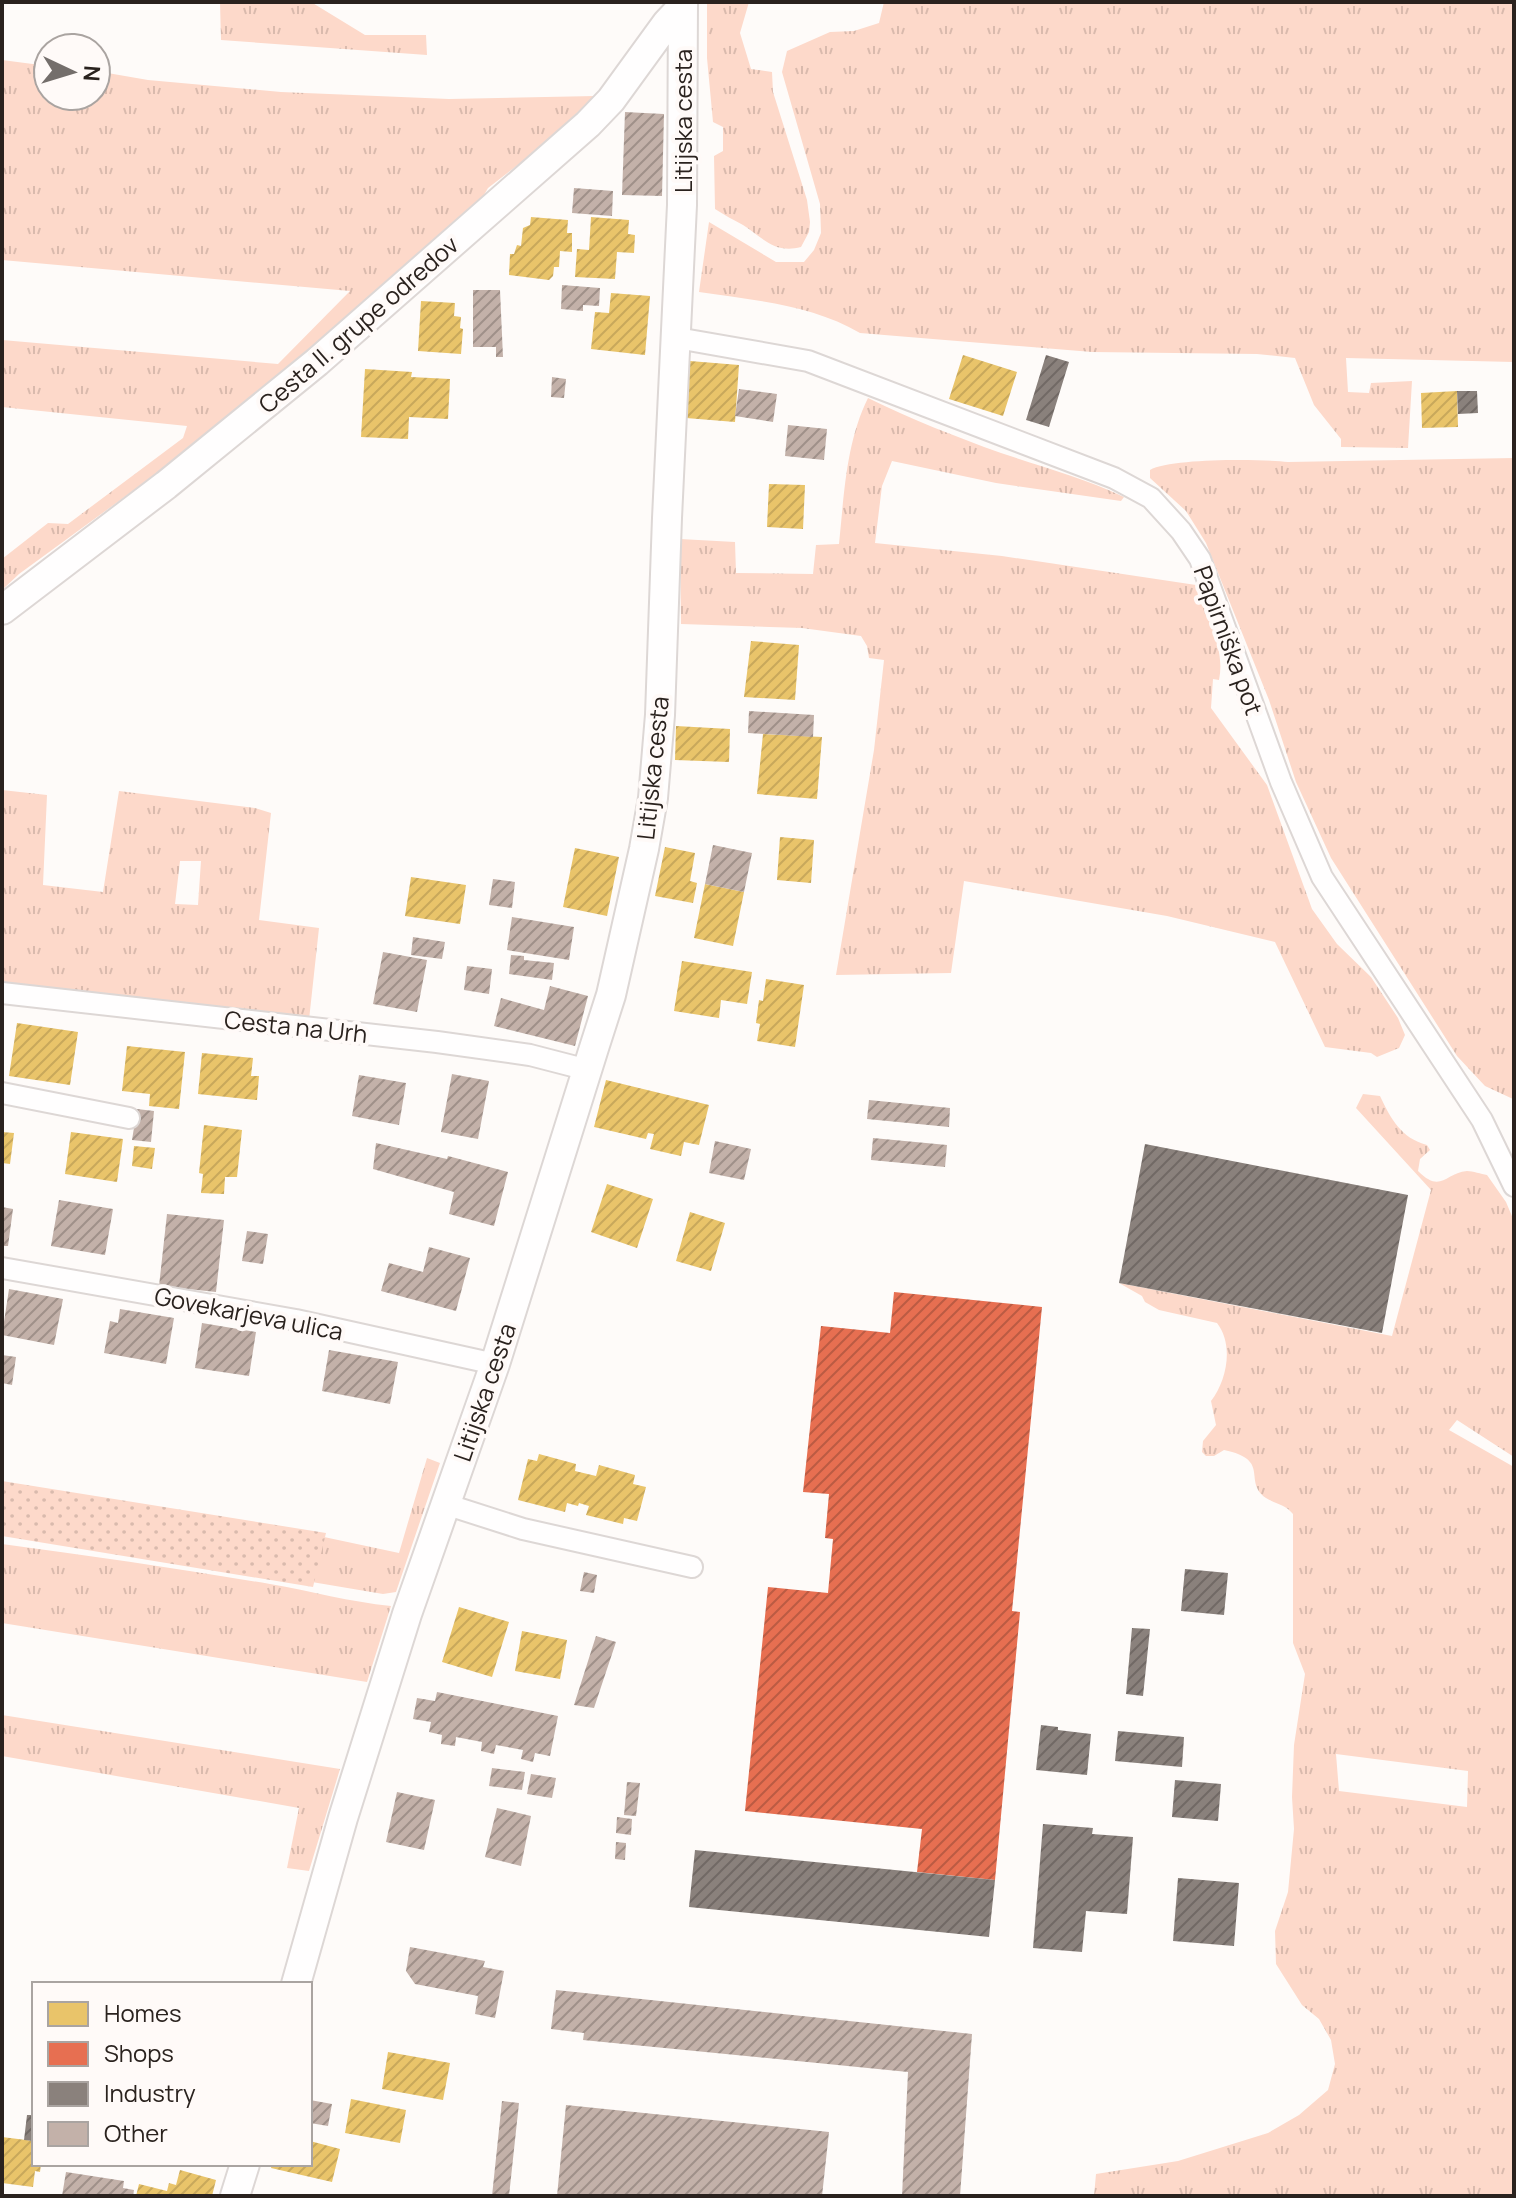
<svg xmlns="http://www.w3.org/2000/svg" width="1516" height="2198" font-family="Manrope,sans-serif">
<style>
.grass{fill:url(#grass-tufts);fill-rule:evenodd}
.park{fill:url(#park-dots)}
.homes{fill:url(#homes-hatch)}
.shops{fill:url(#shops-hatch)}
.industry{fill:url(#industry-hatch)}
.building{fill:url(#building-hatch)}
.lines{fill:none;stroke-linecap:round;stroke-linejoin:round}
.street-casing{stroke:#ddd7d5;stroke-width:24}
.secondary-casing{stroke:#ddd7d5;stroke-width:32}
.street{stroke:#fffefe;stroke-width:20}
.secondary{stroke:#fffefe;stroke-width:28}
.labels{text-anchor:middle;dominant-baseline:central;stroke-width:8;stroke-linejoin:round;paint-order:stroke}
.street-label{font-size:24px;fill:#2a221e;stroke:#fffaf8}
</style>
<defs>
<pattern id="grass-tufts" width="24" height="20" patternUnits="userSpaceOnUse" patternTransform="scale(2)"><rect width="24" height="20" fill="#fdd9ca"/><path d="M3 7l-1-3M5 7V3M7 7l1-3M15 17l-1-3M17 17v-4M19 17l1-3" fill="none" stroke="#d9baad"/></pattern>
<pattern id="park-dots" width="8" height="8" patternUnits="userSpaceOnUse" patternTransform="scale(2)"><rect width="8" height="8" fill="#fdd9ca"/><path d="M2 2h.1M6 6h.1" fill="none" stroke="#d9baad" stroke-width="1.8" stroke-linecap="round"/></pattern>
<pattern id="homes-hatch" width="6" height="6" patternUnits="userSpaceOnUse" patternTransform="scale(2)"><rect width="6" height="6" fill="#e9c46a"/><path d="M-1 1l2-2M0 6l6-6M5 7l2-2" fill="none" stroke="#c8a85b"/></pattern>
<pattern id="shops-hatch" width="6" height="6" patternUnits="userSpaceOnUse" patternTransform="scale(2)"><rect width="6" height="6" fill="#e76f51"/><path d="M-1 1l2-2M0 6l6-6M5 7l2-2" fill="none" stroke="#bb5b43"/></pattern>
<pattern id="industry-hatch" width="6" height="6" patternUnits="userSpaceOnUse" patternTransform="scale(2)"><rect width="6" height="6" fill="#8a817c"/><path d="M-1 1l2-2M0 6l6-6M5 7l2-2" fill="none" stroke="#716965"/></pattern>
<pattern id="building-hatch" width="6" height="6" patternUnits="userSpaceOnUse" patternTransform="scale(2)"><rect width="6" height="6" fill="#c3b1a9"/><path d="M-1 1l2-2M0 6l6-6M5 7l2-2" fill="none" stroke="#9f9089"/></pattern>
</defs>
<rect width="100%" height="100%" fill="#fefbf9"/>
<path class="grass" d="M 220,2 L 311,2 L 365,35 L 426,35 L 427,55 L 221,40 Z
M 707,2 L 749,2 L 740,33 L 751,69 L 772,72 L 773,92 L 807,200 L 810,222 L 809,232 L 801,247 C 775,254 763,238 743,225 C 734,220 724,215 715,209 L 714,156 L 723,151 L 723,127 L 713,122 L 707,58 Z
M 884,2 L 1514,2 L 1514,362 L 1346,358 L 1348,392 L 1369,393 L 1371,383 L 1412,381 L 1408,448 L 1341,447 L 1341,439 L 1314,405 L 1295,358 L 1257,354 L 1092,352 L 860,333 C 813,305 753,300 699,292 L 709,222 L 776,262 L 804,262 L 814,250 L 821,233 L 820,204 L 782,72 L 787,51 L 830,32 L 854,31 L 879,23 Z
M 2,60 L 48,66 L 48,96 L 96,96 L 96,71 L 148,80 L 281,92 L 449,99 L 595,96 L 536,151 L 488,188 L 477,207 L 208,436 L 19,574 L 2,590 L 2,559 L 48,523 L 68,524 L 183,438 L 187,426 L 2,407 L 2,340 L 278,364 L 350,291 L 2,260 Z
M 868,398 C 911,419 956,437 1001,453 C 1043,467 1084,478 1124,497 L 1121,501 L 996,483 L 892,461 L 882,486 L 875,543 L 1002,556 L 1196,585 C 1205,616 1226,647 1219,680 L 1213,679 L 1211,708 L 1267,785 L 1312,909 L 1337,944 L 1371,977 L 1398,1018 L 1405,1035 L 1399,1048 L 1377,1057 L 1371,1053 L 1325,1047 L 1275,942 L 1167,916 L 964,881 L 951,973 L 836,975 L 874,750 L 884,660 L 869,658 L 867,646 L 861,636 L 802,628 L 681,624 L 680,539 L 735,542 L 736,573 L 813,574 L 816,545 L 839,544 C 844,496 846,442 868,398 Z
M 1514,458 L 1514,1099 L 1513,1099 L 1485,1086 L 1457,1056 L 1331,858 L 1296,782 L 1269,700 L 1206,543 L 1186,511 L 1150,478 L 1150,470 C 1171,458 1262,459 1288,462 Z
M 2,790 L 47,795 L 43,885 L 103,892 L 119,791 L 255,808 L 271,813 L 259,920 L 319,928 L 309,1020 L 2,986 ZM 180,861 L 201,861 L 198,905 L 175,904 Z
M 1363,1094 L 1380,1096 C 1391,1119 1401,1138 1427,1145 L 1430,1150 L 1420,1159 L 1418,1171 C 1441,1194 1445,1173 1467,1171 C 1473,1171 1481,1174 1487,1175 L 1506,1202 L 1514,1221 L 1514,1457 L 1457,1420 L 1449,1430 L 1514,1467 L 1514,2196 L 1094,2196 L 1096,2174 L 1178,2161 L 1268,2133 L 1299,2115 L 1328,2090 L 1335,2064 L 1331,2040 L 1319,2019 L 1302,2005 L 1276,1964 L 1275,1931 L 1288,1892 L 1294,1829 L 1292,1797 L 1294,1745 L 1305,1674 L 1293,1643 L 1293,1514 C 1285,1504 1276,1504 1266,1498 C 1242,1481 1272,1460 1224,1450 L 1214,1456 L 1206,1456 L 1202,1452 L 1203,1441 L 1216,1425 L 1211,1401 C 1227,1380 1234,1345 1217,1323 L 1159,1310 L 1145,1302 L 1142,1296 L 1119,1283 L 1392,1336 L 1431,1190 L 1356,1108 ZM 1336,1754 L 1468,1771 L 1467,1807 L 1339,1791 Z
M 427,1458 L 440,1463 L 396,1592 L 383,1594 L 300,1580 L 310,1534 L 399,1553 Z
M 2,1544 C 92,1556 181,1569 270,1584 C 311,1591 350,1602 391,1606 L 367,1682 L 2,1623 Z
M 2,1715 L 340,1769 L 309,1871 L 287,1868 L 299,1808 L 2,1756 Z"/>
<path class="park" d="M 2,1481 L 326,1533 L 313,1587 L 2,1536 Z"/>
<path class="homes" d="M 531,217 L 568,220 L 567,233 L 572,233 L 572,252 L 560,251 L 559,267 L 554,267 L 553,276 L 549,280 L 509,275 L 510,254 L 514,254 L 517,245 L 521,246 L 523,228 L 530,225 Z
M 591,217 L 629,220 L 628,234 L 635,235 L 634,253 L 617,252 L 615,279 L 575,277 L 577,249 L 589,250 Z
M 611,293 L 650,296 L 645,355 L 591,349 L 595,312 L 609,313 Z
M 421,301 L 455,303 L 454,316 L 461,317 L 460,328 L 463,329 L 461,354 L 418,351 Z
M 963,355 L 1017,372 L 1003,416 L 949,399 Z
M 690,361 L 739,365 L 735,422 L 686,418 Z
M 365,369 L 412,372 L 411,377 L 450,379 L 448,419 L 409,417 L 408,439 L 361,437 Z
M 1457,391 L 1458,427 L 1422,428 L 1421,393 Z
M 769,484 L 805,485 L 803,529 L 767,527 Z
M 751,641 L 799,645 L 795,700 L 744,697 Z
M 676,726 L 730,729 L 729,762 L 675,760 Z
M 763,734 L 822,737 L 817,799 L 757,794 Z
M 780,837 L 814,840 L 811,883 L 777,880 Z
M 665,847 L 695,853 L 690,881 L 697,883 L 693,903 L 655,896 Z
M 575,848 L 619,857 L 607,916 L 563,907 Z
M 411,877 L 466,885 L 460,924 L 405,916 Z
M 705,884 L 744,892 L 733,946 L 694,938 Z
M 682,961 L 752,972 L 747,1004 L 721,1000 L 719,1018 L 674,1011 Z
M 766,979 L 804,985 L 795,1047 L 757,1041 L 760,1024 L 756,1023 L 759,1000 L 763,1001 Z
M 17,1023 L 78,1032 L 70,1085 L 9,1076 Z
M 127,1046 L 185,1052 L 179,1109 L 149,1106 L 150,1094 L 122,1091 Z
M 202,1053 L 253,1058 L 251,1076 L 259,1076 L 257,1100 L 198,1094 Z
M 606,1080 L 709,1105 L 699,1145 L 684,1142 L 681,1156 L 650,1149 L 654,1134 L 648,1133 L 646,1139 L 594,1127 Z
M 204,1125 L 242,1130 L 237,1177 L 225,1177 L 224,1194 L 201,1193 L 203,1174 L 199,1173 Z
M 2,1132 L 14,1133 L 10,1164 L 2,1163 Z
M 71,1132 L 123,1139 L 117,1182 L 65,1174 Z
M 134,1146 L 155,1148 L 152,1169 L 132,1166 Z
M 607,1184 L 653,1199 L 637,1248 L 591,1232 Z
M 690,1212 L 725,1223 L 711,1271 L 676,1261 Z
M 539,1454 L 576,1464 L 575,1471 L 596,1476 L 599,1465 L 635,1475 L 633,1484 L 646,1487 L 637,1521 L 624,1518 L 623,1524 L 586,1515 L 589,1506 L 579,1503 L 578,1506 L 567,1503 L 565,1512 L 518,1500 L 528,1459 L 537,1461 Z
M 459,1607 L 509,1622 L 492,1677 L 442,1662 Z
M 522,1631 L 567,1640 L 560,1679 L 515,1671 Z
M 388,2052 L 450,2063 L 443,2100 L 382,2089 Z
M 351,2099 L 406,2110 L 400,2143 L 345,2133 Z
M 2,2137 L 34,2141 L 34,2164 L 41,2164 L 40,2172 L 35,2171 L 33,2187 L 2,2183 Z
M 310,2141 L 340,2149 L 332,2182 L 271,2168 L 272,2164 L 310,2164 Z
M 180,2170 L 216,2180 L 212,2196 L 136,2196 L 139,2184 L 167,2191 L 169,2183 L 176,2185 Z"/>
<path class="shops" d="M 894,1292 L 1042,1307 L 1012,1611 L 1020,1612 L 995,1880 L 917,1872 L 922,1829 L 745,1811 L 768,1587 L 828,1593 L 833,1539 L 825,1538 L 829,1494 L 803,1492 L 821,1326 L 890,1333 Z"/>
<path class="industry" d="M 1046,355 L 1069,362 L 1049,427 L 1026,420 Z
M 1457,391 L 1477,391 L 1478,413 L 1458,414 Z
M 1145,1144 L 1408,1195 L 1382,1333 L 1119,1283 Z
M 1185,1569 L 1228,1573 L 1224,1615 L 1181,1611 Z
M 1132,1628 L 1150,1629 L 1143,1696 L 1126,1694 Z
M 1041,1725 L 1058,1727 L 1058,1730 L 1091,1734 L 1087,1775 L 1036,1770 Z
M 1118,1731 L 1184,1737 L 1182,1767 L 1115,1761 Z
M 1175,1780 L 1221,1784 L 1218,1821 L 1172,1817 Z
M 1043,1824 L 1093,1828 L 1092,1834 L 1133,1837 L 1127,1914 L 1086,1911 L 1082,1952 L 1033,1948 Z
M 695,1850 L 995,1880 L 989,1937 L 689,1907 Z
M 1178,1878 L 1239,1883 L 1234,1946 L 1173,1941 Z
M 27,2115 L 34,2115 L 34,2141 L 24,2140 Z"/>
<path class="building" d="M 625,112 L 664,114 L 662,196 L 622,195 Z
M 574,188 L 613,191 L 612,216 L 572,213 Z
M 562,285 L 600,288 L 599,306 L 583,305 L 583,311 L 561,309 Z
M 473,290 L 500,290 L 503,357 L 496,357 L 496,347 L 473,347 Z
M 552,377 L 566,379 L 564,398 L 551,397 Z
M 739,389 L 777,394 L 773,422 L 735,416 Z
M 788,425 L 827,429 L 824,460 L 785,456 Z
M 749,711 L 814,715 L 813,737 L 748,733 Z
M 713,845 L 752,853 L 744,892 L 705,884 Z
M 493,879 L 515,882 L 512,908 L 489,905 Z
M 512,917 L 574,927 L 569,960 L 507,950 Z
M 413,937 L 445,942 L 442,959 L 411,955 Z
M 383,952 L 427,960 L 417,1012 L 373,1004 Z
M 511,955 L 524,956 L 524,960 L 554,963 L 552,980 L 509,974 Z
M 467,966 L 492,969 L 489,994 L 464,990 Z
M 550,986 L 588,996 L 575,1046 L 494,1026 L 501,998 L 544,1010 Z
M 452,1074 L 489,1081 L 478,1139 L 441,1132 Z
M 359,1075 L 406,1083 L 399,1125 L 352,1116 Z
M 869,1100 L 950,1108 L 949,1127 L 867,1119 Z
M 137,1109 L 154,1111 L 151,1142 L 132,1140 Z
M 873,1138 L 947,1145 L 945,1167 L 871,1160 Z
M 715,1141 L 751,1149 L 744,1180 L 709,1173 Z
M 376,1143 L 447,1159 L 448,1156 L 508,1172 L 494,1226 L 449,1214 L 454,1192 L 373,1169 Z
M 59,1200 L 113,1209 L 105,1255 L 51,1246 Z
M 2,1207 L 13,1209 L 8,1246 L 2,1246 Z
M 167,1214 L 224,1220 L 216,1292 L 159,1286 Z
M 247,1231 L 268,1234 L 263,1264 L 242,1261 Z
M 429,1247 L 470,1258 L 456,1311 L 381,1291 L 389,1263 L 423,1272 Z
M 9,1289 L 63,1299 L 54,1345 L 2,1335 Z
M 120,1309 L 174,1318 L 166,1364 L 104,1353 L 110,1321 L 118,1323 Z
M 202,1323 L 256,1332 L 249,1376 L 195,1368 Z
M 329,1350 L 398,1362 L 390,1404 L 322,1391 Z
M 2,1355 L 16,1357 L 12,1385 L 2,1383 Z
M 584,1572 L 597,1575 L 594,1593 L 580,1591 Z
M 596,1636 L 616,1642 L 594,1708 L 574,1705 Z
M 437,1692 L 558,1716 L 550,1756 L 535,1753 L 533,1762 L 521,1759 L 523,1750 L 496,1745 L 494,1754 L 481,1751 L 482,1742 L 456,1737 L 455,1746 L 441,1744 L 442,1735 L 429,1732 L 431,1722 L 413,1719 L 417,1698 L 435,1701 Z
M 492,1768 L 525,1772 L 522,1790 L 489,1786 Z
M 531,1774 L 556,1778 L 552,1798 L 527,1794 Z
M 627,1782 L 640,1783 L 636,1816 L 624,1815 Z
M 397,1792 L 435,1800 L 424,1850 L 386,1842 Z
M 497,1808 L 531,1816 L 521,1866 L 485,1857 Z
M 617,1817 L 632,1819 L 631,1835 L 616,1833 Z
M 616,1842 L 626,1843 L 625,1860 L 615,1859 Z
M 410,1947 L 485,1961 L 483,1967 L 504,1971 L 495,2018 L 475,2014 L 478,1996 L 415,1984 L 406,1971 Z
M 556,1990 L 972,2034 L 960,2196 L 902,2196 L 908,2072 L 583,2040 L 584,2033 L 551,2029 Z
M 310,2100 L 332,2104 L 328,2126 L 310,2123 Z
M 502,2101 L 519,2103 L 509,2196 L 492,2196 Z
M 566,2105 L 829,2132 L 822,2196 L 557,2196 Z
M 66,2172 L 124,2181 L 123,2188 L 134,2190 L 133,2196 L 62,2196 Z"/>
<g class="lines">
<g class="street-casing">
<path id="street" d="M 677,338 L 808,361 L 1114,478 L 1151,498 L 1181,531 L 1200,559 L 1281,782 L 1322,877 L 1482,1120 L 1514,1186
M 2,993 L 437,1042 L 530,1055 L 588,1070
M 2,1093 L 129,1118
M 2,1268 L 296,1320 L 495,1364
M 445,1504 L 523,1529 L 692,1567"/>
</g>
<g class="secondary-casing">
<path id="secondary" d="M 2,610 L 166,485 L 317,362 L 588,124 L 611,100 L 667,23 L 683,6
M 296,1984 L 343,1818 L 407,1614 L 495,1364 L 594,1048 L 611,995 L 644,849 L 653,798 L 660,715 L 667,518 L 682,205 L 683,2
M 235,2196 L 245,2164"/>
</g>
<use href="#street" class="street"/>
<use href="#secondary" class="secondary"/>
</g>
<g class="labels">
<g class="street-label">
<text transform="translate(682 121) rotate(-90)">Litijska cesta</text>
<text transform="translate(358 324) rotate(-41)">Cesta II. grupe odredov</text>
<text transform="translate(1229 640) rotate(70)">Papirniška pot</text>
<text transform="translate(652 768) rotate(-84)">Litijska cesta</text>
<text transform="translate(296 1026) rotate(6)">Cesta na Urh</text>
<text transform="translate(249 1313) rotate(11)">Govekarjeva ulica</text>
<text transform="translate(484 1392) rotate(-71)">Litijska cesta</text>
</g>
</g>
<rect width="1516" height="2198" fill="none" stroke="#2a221e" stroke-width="8"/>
<rect x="32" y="1982" width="280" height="184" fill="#fffaf8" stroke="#aaa4a1" stroke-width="2"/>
<rect x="48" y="2002" width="40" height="24" fill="#e9c46a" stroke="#aaa4a1" stroke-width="2"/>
<text x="104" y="2022" font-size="24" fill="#2a221e">Homes</text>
<rect x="48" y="2042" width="40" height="24" fill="#e76f51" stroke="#aaa4a1" stroke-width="2"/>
<text x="104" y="2062" font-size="24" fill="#2a221e">Shops</text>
<rect x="48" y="2082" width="40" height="24" fill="#8a817c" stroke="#aaa4a1" stroke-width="2"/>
<text x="104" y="2102" font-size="24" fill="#2a221e">Industry</text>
<rect x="48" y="2122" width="40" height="24" fill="#c3b1a9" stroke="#aaa4a1" stroke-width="2"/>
<text x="104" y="2142" font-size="24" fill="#2a221e">Other</text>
<g transform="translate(72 72) rotate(94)"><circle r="38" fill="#fffaf8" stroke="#aaa4a1" stroke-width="2"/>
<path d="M0-6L14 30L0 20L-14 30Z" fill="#746e6b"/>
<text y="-12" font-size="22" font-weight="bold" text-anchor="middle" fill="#2a221e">N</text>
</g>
</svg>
